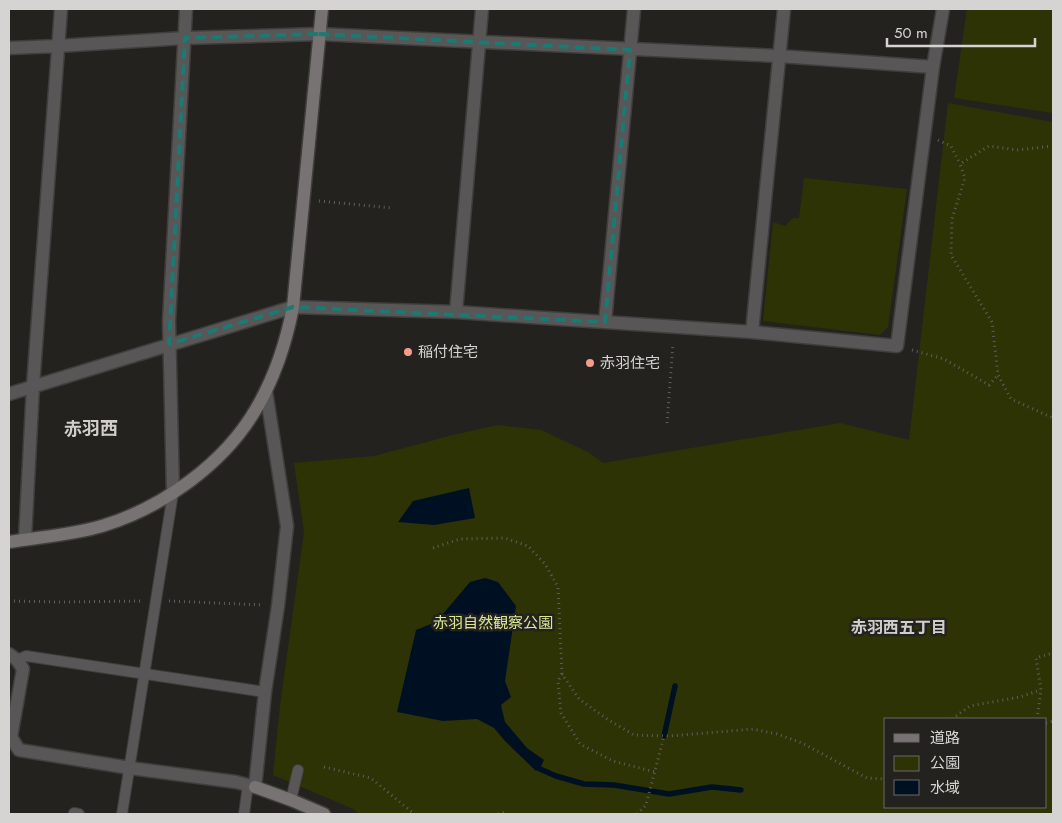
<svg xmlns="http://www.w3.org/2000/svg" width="1062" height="823" font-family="Jost,'Noto Sans JP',sans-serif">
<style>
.green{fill:#2d3305;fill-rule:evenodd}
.water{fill:#001023}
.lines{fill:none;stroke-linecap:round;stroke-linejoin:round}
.stream{stroke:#001023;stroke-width:5.5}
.lane-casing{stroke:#403e3c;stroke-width:12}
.street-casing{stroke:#403e3c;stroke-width:15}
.secondary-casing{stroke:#403e3c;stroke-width:15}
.path{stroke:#605e5c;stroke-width:3;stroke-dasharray:1 4;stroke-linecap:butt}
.lane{stroke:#585656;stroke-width:10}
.street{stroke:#585656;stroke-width:12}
.secondary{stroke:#777372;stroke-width:12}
.marked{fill:none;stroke:#197b73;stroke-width:4;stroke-dasharray:10 6;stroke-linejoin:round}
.poi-dot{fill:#f49d8c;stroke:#24221f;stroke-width:2}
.labels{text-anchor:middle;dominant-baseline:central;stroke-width:5;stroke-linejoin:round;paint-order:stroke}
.poi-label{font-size:15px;fill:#d6d4d2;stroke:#24221f;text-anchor:start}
.park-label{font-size:15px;fill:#d9e895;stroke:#24221f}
.neighbourhood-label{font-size:16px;font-weight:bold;fill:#d0ceca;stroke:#24221f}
.quarter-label{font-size:18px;font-weight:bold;fill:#d0ceca;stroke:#24221f}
</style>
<rect width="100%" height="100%" fill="#24221f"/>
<path class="green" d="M 967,9 L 1053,9 L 1053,113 L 954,98 Z
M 948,103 L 1053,122 L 1053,814 L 360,814 L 351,808 L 273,775 L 280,706 L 304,532 L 294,463 L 374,456 L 453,435 L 498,425 L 541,430 L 588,452 L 603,463 L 840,423 L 909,440 ZM 886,719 L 1046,719 L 1046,807 L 886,807 Z
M 804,178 L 907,189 L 888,327 L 880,335 L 763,321 L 773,222 L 785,226 L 793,218 L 799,218 Z"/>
<path class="water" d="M 469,488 L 475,518 L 434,525 L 398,522 L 413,501 Z
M 485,578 L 498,582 L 516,606 L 505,681 L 511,697 L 501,705 L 505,722 L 527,748 L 544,760 L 540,769 L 536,771 L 505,741 L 494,728 L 477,719 L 443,721 L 397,712 L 416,630 L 436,622 L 470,582 Z"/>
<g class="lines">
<path class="stream" d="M 664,736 L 675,686
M 540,769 L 556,776 L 584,784 L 614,785 L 669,794 L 712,787 L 741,790"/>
<g class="lane-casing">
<path id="lane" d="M 17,660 L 26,656 L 265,692
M 291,800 L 298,770
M 74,813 L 79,814
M 122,814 L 173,493
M 244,814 L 248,785"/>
</g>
<g class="street-casing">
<path id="street" d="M 9,48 L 58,46 L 185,38 L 319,34 L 779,56 L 933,67
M 456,312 L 482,9
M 605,322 L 634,9
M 752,332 L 784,9
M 9,394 L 293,307 L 456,312 L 752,332 L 897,346 L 933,67 L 943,9
M 173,493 L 169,321 L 186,9
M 25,539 L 33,386 L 61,9
M 9,654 L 17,660 L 23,669 L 11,737 L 19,750 L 130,768 L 236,782 L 255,787 L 265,692 L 278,606 L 287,526 L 266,391"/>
</g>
<g class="secondary-casing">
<path id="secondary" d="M 9,542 C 40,537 72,535 102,526 C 162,508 224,464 256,409 C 275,377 286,343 293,307 L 322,9
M 255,787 L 291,800 L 324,814"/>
</g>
<path class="path" d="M 938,140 L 951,146 L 960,164
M 1053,146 L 1017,150 L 989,146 L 960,164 L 965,178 L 952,219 L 951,255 L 992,322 L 998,375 L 1011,399 L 1053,418
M 319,201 L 392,208
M 912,350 L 944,359 L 989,385 L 998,375
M 667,423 L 673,344
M 433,548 L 460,539 L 505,538 L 528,546 L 545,564 L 558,587 L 562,674 L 579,699 L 607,719 L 634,735 L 670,736 L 753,729 L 777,734 L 802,743 L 867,778 L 886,779
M 9,601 L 60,602 L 143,601
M 169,601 L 263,605
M 562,674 L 558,681 L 561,713 L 580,744 L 613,761 L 655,772
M 952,719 L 970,706 L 1020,697 L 1041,690
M 1037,719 L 1041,690 L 1036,658 L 1053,653
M 1046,723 L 1053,721
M 324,767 L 371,778 L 414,814
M 498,814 L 505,812
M 637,814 L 646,805 L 664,736"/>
<use href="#lane" class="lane"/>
<use href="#street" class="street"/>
<use href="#secondary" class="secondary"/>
</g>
<path class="marked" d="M 319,34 L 630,50 L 605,322 L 293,307 L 169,344 L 185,38 Z"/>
<g class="poi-dot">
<circle cx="408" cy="352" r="5"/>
<circle cx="590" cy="363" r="5"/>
</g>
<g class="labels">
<g class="poi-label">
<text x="418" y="352">稲付住宅</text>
<text x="600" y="363">赤羽住宅</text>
</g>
<g class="park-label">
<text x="493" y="623">赤羽自然観察公園</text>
</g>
<g class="neighbourhood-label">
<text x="899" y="627">赤羽西五丁目</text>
</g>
<g class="quarter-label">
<text x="91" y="429">赤羽西</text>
</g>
</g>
<rect width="1062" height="823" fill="none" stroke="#d6d4d2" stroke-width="20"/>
<rect x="884" y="718" width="162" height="90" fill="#24221f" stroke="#6b6967"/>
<rect x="894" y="734" width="25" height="8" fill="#777372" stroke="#6b6967"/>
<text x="930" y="743" font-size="15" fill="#d6d4d2">道路</text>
<rect x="894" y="756" width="25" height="15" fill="#2d3305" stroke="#6b6967"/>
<text x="930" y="768" font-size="15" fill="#d6d4d2">公園</text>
<rect x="894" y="780" width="25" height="15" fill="#001023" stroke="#6b6967"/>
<text x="930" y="793" font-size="15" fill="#d6d4d2">水域</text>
<path d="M887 38v8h148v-8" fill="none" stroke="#d6d4d2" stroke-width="2.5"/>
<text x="894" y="38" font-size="15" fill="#d6d4d2" stroke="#24221f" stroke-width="4" paint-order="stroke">50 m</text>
</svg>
